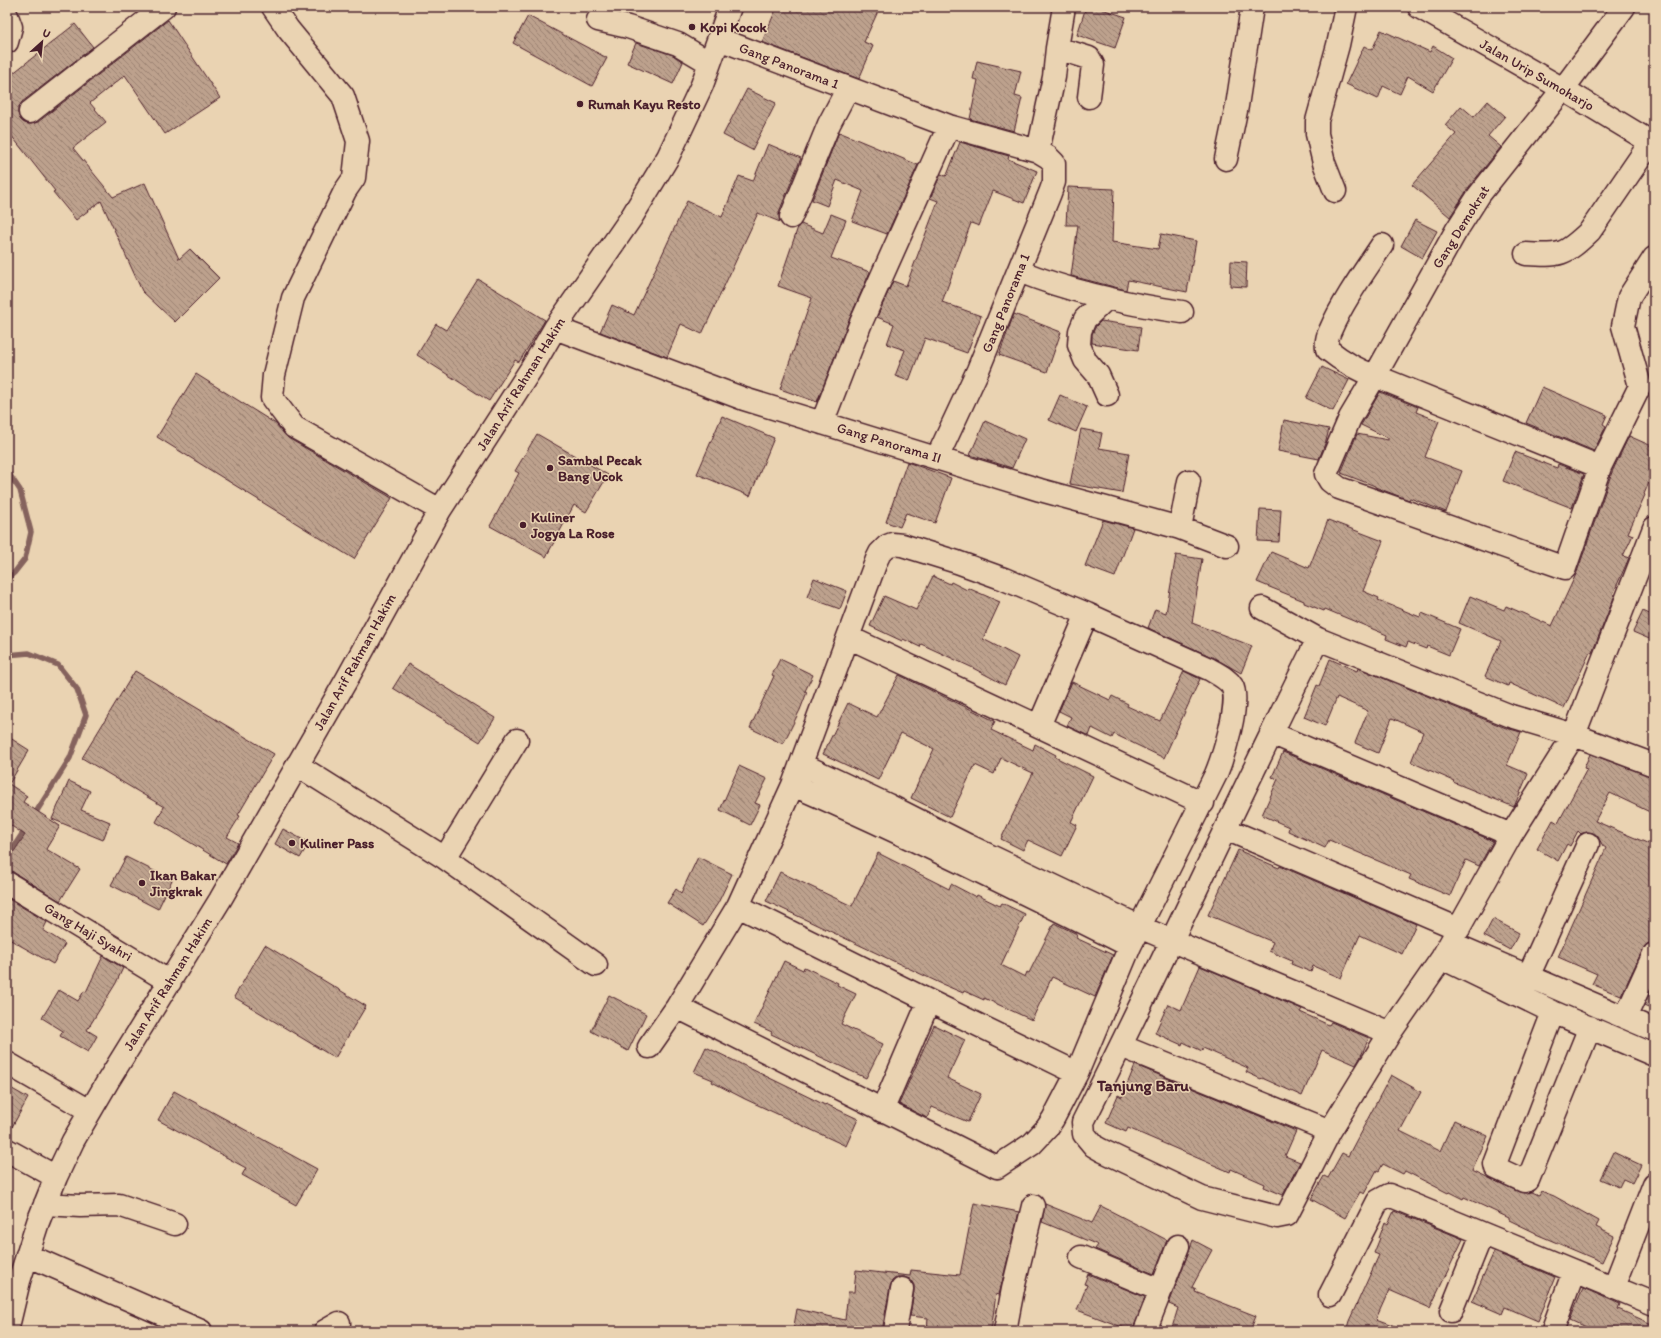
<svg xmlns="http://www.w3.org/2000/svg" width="1661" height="1338" font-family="Itim,sans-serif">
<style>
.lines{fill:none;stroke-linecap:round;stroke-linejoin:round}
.stream{stroke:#85625d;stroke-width:5.5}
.building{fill:url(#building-back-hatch);stroke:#4a1f2b}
.minor-casing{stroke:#4a1f2b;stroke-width:25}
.major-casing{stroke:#4a1f2b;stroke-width:25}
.minor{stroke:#ead3b2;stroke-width:22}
.major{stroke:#ead3b2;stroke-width:22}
.poi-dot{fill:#4a1f2b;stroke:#ead3b2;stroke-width:1.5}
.labels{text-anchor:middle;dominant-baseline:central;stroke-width:3;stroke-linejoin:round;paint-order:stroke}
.poi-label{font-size:14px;font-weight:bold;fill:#4a1f2b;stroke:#ead3b2;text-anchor:start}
.street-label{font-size:14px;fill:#4a1f2b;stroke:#ead3b2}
.quarter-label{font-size:16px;font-weight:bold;fill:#4a1f2b;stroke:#ead3b2}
</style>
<defs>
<pattern id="building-back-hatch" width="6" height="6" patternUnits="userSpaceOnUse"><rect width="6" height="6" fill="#bda18d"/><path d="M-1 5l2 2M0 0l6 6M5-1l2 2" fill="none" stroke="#9c8373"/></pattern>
</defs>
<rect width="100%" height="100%" fill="#ead3b2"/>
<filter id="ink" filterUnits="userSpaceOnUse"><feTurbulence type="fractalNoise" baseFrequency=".025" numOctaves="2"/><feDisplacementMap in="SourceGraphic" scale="8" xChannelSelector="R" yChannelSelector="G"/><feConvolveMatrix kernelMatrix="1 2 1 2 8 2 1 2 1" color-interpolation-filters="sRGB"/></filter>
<g filter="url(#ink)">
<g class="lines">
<path class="stream" d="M 7,471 L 20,490 L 31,532 L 25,559 L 14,573 L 7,579
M 7,655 L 29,653 L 58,665 L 77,689 L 86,715 L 70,758 L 33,817
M 7,857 L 26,828"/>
</g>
<path class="building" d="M 777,7 L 880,7 L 864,42 L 873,46 L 859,79 L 762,42 Z
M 1086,7 L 1096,7 L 1126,17 L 1115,48 L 1077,35 Z
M 528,16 L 607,58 L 592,86 L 513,43 Z
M 168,20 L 220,98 L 165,134 L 125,75 L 90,103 L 106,122 L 73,148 L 113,197 L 145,183 L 179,259 L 190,249 L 219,278 L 175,322 L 142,291 L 101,201 L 76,220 L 53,192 L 55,191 L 7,130 L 7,78 L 75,24 L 93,47 L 22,102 L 18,108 L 18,113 L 20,119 L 25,123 L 31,124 L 38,122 Z
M 1381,30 L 1430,52 L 1433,46 L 1452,58 L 1433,91 L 1408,76 L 1400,94 L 1383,86 L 1378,99 L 1346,84 L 1364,46 L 1372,50 Z
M 636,43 L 673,55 L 683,62 L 673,84 L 627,63 Z
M 977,61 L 1021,71 L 1015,96 L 1022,98 L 1014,131 L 970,119 L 978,80 L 973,79 Z
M 747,89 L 776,103 L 752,150 L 723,135 Z
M 1488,101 L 1505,116 L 1488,136 L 1501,147 L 1469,187 L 1450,217 L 1412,185 L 1456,134 L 1445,125 L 1461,106 L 1474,117 Z
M 839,132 L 918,165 L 887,234 L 852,221 L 863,191 L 837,180 L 827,206 L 812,200 Z
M 960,142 L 1009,156 L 1008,159 L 1037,171 L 1024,203 L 993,191 L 979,226 L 971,223 L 942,302 L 981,316 L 967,353 L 925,338 L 909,381 L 895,376 L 905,350 L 887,344 L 894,324 L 877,317 L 893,281 L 906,286 L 938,201 L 930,198 L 941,174 L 946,176 L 947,175 Z
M 768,144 L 801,158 L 779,212 L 780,222 L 758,213 L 702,334 L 681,324 L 667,357 L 600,332 L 612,305 L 634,315 L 687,201 L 722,217 L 739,176 L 753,181 Z
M 1068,187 L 1114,189 L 1112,242 L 1158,249 L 1161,234 L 1196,241 L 1187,292 L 1128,280 L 1126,290 L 1071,276 L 1078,225 L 1066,225 Z
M 831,214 L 846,220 L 831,258 L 870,272 L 849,320 L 817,402 L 780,389 L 812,298 L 778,286 L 798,227 L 801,224 L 823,233 Z
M 1415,220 L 1437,231 L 1422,258 L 1401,246 Z
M 1231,261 L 1247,262 L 1246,287 L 1230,286 Z
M 478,279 L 545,320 L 519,362 L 515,360 L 489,401 L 417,355 L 436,324 L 446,330 Z
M 1014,314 L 1061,332 L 1047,372 L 999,355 Z
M 1101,321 L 1141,327 L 1138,350 L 1092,343 L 1092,334 L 1096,326 Z
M 1322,367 L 1349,380 L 1333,411 L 1306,398 Z
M 196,374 L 276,424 L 288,438 L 392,498 L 354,559 L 157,437 Z
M 1542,387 L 1607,415 L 1603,424 L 1606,426 L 1594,451 L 1526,423 Z
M 1380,392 L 1418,407 L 1416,412 L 1439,421 L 1425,457 L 1462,471 L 1446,512 L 1410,498 L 1409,500 L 1375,487 L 1375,486 L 1341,473 L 1357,434 L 1388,440 L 1388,438 L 1361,425 Z
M 1060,395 L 1087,407 L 1076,432 L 1049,420 Z
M 722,416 L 774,438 L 750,496 L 697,474 Z
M 1284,420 L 1329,429 L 1326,441 L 1319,459 L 1278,451 Z
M 985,421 L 1025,439 L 1012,468 L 970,455 Z
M 1081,429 L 1102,433 L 1099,448 L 1129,453 L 1122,493 L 1070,484 Z
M 537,434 L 608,475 L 586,512 L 574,505 L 546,557 L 490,526 L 519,473 L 515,471 Z
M 1629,436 L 1654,447 L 1654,471 L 1644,494 L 1645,495 L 1628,533 L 1633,535 L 1623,556 L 1629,558 L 1613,594 L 1615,595 L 1592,653 L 1590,652 L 1564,708 L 1509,683 L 1508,686 L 1485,676 L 1501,641 L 1459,623 L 1470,596 L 1504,610 L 1506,606 L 1552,626 L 1577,572 L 1612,472 Z
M 1515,452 L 1557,468 L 1558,464 L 1584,474 L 1572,508 L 1503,481 Z
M 907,462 L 951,478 L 935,523 L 906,513 L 900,527 L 886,522 Z
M 1260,509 L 1281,510 L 1279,542 L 1258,541 Z
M 1103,520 L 1133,528 L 1115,577 L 1085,566 Z
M 1328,520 L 1383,541 L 1363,591 L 1379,598 L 1378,600 L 1420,617 L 1422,613 L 1460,629 L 1449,655 L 1427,646 L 1426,649 L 1408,642 L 1406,647 L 1386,639 L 1387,635 L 1368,627 L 1325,609 L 1324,611 L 1304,603 L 1304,601 L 1257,582 L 1271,552 L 1309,568 Z
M 1176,555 L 1202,559 L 1192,623 L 1252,646 L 1241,673 L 1214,658 L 1148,628 L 1155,609 L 1166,613 Z
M 933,576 L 950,584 L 951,582 L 967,590 L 968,588 L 1000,602 L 983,639 L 1018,657 L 1005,685 L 971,667 L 921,644 L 920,647 L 903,639 L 902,641 L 870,626 L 884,596 L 916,610 Z
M 814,578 L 847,591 L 840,609 L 807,597 Z
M 1643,611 L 1654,616 L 1654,641 L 1633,632 Z
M 780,659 L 813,675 L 805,691 L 807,692 L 800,710 L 783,744 L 750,728 L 774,676 L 772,675 Z
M 1330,659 L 1357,671 L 1358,668 L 1506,728 L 1521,732 L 1507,765 L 1528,774 L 1514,807 L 1453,782 L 1454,781 L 1411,762 L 1423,732 L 1392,718 L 1378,753 L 1355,743 L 1368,711 L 1337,697 L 1325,726 L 1304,717 L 1317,685 L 1319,686 Z
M 408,664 L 495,718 L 480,742 L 393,688 Z
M 135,671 L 274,754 L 238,815 L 240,816 L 227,837 L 238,843 L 226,864 L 156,822 L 164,807 L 82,758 Z
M 1184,671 L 1200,679 L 1164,758 L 1114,734 L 1112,738 L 1092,728 L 1089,736 L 1067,726 L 1071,717 L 1059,711 L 1072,682 L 1110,700 L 1112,696 L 1128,704 L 1127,706 L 1160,721 Z
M 899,675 L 995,721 L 991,730 L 1033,750 L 1035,744 L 1056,755 L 1055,757 L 1093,776 L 1071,822 L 1077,825 L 1062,856 L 1028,840 L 1023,850 L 1001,839 L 1033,773 L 1001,758 L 994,774 L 975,765 L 950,817 L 911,798 L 934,749 L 901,733 L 878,780 L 823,754 L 848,703 L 877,717 Z
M 7,736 L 29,750 L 9,784 L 27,796 L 23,802 L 60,826 L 46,849 L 80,869 L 60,901 L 13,872 L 7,871 L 7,862 L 25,835 L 7,823 Z
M 1283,752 L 1493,841 L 1479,866 L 1466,860 L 1450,896 L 1409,879 L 1411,875 L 1329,840 L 1325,848 L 1288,831 L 1289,827 L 1262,815 L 1278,779 L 1272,777 Z
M 1590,754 L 1654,777 L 1654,814 L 1610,793 L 1595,821 L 1654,846 L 1654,942 L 1647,944 L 1643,949 L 1621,996 L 1592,984 L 1597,974 L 1558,957 L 1606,848 L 1603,846 L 1598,837 L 1593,833 L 1587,832 L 1581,834 L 1578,831 L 1570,846 L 1567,844 L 1558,861 L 1537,849 L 1553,820 L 1558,823 L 1587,769 L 1584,768 Z
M 739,766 L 767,779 L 755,803 L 760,805 L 750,825 L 720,810 Z
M 69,781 L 90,791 L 81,810 L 110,822 L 103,840 L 52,819 Z
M 283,829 L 309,843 L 300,858 L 275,844 Z
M 1238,850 L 1279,868 L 1280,866 L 1416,924 L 1402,954 L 1360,935 L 1341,978 L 1313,966 L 1311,972 L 1291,964 L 1292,961 L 1269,951 L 1273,942 L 1208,915 Z
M 878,853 L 949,889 L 951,884 L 976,897 L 977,895 L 1000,906 L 1002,903 L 1025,914 L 1001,965 L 1025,977 L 1027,972 L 1029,973 L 1054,923 L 1077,934 L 1076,938 L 1113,955 L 1095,997 L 1052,977 L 1032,1020 L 984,998 L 984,1000 L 964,991 L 963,993 L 942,984 L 766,901 L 780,872 L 852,906 Z
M 126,857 L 172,880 L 158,909 L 111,885 Z
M 698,857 L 732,874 L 718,903 L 703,926 L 667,903 L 676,889 L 681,893 Z
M 7,898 L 47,922 L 43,930 L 65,944 L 53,964 L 7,938 Z
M 1493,919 L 1519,933 L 1510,950 L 1484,936 Z
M 265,945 L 366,1006 L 335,1058 L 234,997 Z
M 103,956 L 123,968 L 116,983 L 87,1030 L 97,1036 L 88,1052 L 60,1036 L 63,1031 L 42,1018 L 59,990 L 78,1001 L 84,991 L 86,992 Z
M 784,961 L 803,970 L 804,967 L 838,983 L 837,985 L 856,994 L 841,1024 L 883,1044 L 866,1078 L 771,1034 L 772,1032 L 754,1024 Z
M 1200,966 L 1302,1009 L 1300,1012 L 1329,1025 L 1331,1022 L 1369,1038 L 1360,1058 L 1356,1065 L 1322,1050 L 1302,1096 L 1262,1078 L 1261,1079 L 1246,1072 L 1248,1068 L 1203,1048 L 1202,1051 L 1183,1042 L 1182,1045 L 1155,1033 L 1168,1004 L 1181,1010 Z
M 1654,984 L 1654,1010 L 1644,1005 Z
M 609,995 L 646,1014 L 628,1051 L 591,1031 Z
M 934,1025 L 965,1040 L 947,1078 L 981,1094 L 968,1122 L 932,1107 L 927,1118 L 899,1104 Z
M 706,1047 L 825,1105 L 826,1104 L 858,1119 L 846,1146 L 745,1099 L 712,1082 L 713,1080 L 694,1072 Z
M 1135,1065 L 1296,1131 L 1285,1156 L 1300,1162 L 1283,1195 L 1264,1187 L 1265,1184 L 1231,1169 L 1230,1172 L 1128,1128 L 1126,1132 L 1106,1123 L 1118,1095 L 1122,1097 Z
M 1391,1075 L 1421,1092 L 1400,1131 L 1440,1151 L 1454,1120 L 1488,1136 L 1472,1170 L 1519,1192 L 1527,1193 L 1532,1192 L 1539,1195 L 1541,1191 L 1554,1196 L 1599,1221 L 1596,1227 L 1614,1236 L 1602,1262 L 1536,1234 L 1536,1233 L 1509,1220 L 1509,1218 L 1464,1197 L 1463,1199 L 1449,1192 L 1448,1193 L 1405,1171 L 1403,1174 L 1383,1164 L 1379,1171 L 1377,1170 L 1364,1194 L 1360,1192 L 1345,1218 L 1311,1199 L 1324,1176 L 1328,1178 L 1342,1153 L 1348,1156 Z
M 7,1086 L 28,1098 L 7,1136 Z
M 174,1091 L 317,1169 L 296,1205 L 242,1175 L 246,1168 L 158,1120 Z
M 1613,1152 L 1641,1165 L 1632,1183 L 1623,1179 L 1619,1187 L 1600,1179 Z
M 974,1203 L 1019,1212 L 999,1295 L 996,1294 L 991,1331 L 927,1331 L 928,1318 L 910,1316 L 914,1291 L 914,1285 L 910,1279 L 904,1277 L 897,1277 L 892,1281 L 890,1287 L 882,1331 L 793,1331 L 797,1309 L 845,1320 L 848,1292 L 854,1292 L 856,1270 L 910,1276 L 911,1270 L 960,1275 Z
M 1045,1204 L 1092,1223 L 1101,1206 L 1167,1240 L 1154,1274 L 1095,1249 L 1098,1245 L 1042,1222 Z
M 1394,1211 L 1463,1239 L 1430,1308 L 1389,1290 L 1376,1319 L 1403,1329 L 1403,1331 L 1346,1331 L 1349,1321 L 1379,1255 L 1374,1253 L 1380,1238 L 1379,1238 L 1385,1222 L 1388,1224 Z
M 1193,1240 L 1212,1250 L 1192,1287 L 1196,1289 L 1195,1292 L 1256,1316 L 1250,1331 L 1171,1331 L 1178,1308 L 1169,1304 Z
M 1494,1252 L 1555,1277 L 1549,1292 L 1550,1292 L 1538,1321 L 1505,1307 L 1502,1314 L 1472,1301 Z
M 1088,1274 L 1145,1297 L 1133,1331 L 1077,1310 L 1087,1285 L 1084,1284 Z
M 1583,1288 L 1620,1304 L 1618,1309 L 1654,1325 L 1654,1331 L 1596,1331 L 1570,1319 Z"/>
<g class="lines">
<g class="minor-casing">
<path id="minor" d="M 273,7 L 288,29 L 343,96 L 358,141 L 354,178 L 345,191 L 293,298 L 274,375 L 272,398 L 294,427 L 440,510
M 7,16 L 11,27 L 7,42
M 598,20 L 628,27 L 678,44 L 710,63
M 719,39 L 949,126 L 1038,151 L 1048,157 L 1054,163 L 1054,182 L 1050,193 L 978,370 L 937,458
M 1057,48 L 1089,58 L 1093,65 L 1089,97
M 30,112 L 164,7
M 1038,151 L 1054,77 L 1057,48 L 1064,7
M 1226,159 L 1237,106 L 1252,7
M 1335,191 L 1324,163 L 1317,134 L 1317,121 L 1338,45 L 1346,7
M 791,217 L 829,124 L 848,88
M 1382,245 C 1364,272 1343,301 1330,331 C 1327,337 1326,342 1327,349 C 1342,361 1356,370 1375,376 L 1456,231 L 1479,195 L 1563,89 L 1624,7
M 1526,254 C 1560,256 1564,256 1590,231 L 1651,142
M 1019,271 C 1071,292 1126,304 1182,312
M 1107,298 L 1085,319 L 1080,331 L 1079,345 L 1085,360 L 1098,375 L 1107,395
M 555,328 L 744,399 L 1040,490 L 1180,528 L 1227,546
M 822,423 L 860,325 L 949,126
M 1600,467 L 1375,376 L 1350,418 L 1326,474 L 1330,481 L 1339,488 L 1565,568 L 1600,467 L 1640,386 L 1623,326 L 1629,297 L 1654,258
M 1180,528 L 1189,481
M 1262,608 L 1318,639 L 1511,716 L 1574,735 L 1654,765
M 848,637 L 1203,803
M 1318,639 C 1238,799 1163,962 1083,1122 L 1084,1134 L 1094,1146 L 1101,1150 L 1202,1198 L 1277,1217 L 1287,1215 L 1330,1131 L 1390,1033 L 1442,958 L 1511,835 L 1574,735 L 1654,528
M 1039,726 L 1087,614
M 1271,733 L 1511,835
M 801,764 L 888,805 L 967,845 L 1149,931 L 1390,1033
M 297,765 L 445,858 L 517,740
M 793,785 C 907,835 1019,890 1130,946
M 1226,829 L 1459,929
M 445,858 L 596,965
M 7,883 L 170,982
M 738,906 L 929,1001 L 1077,1073
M 1451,943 L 1654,1030
M 1442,958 L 1553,1012 L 1654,1055
M 1522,990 L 1588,844
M 1553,1012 L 1495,1164 L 1496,1168 L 1524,1181 L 1528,1180 L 1590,1027
M 1625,1018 L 1654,954
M 1121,1046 L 1330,1131
M 649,1047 L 677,1007 L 738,906 L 793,785 L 877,559 L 880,553 L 887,546 L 892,544 L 902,545 L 957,562 L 1004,579 L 1087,614 L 1209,669 C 1217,674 1227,678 1232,686 C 1241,702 1223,757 1216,774 L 1130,946 L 1077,1073 L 1053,1119 L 1047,1128 L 1032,1144 L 997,1167 L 677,1007
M 7,1063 L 90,1111
M 882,1111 L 929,1001
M 7,1150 L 56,1177
M 45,1204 L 80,1206 L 119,1205 L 175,1224
M 27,1255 L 201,1331
M 1081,1257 L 1160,1290
M 1614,1287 L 1654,1184
M 1330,1295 L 1378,1201 L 1389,1195 L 1654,1304
M 1451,1311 L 1482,1234
M 1554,1326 L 1574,1271
M 7,1331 L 19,1281 L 38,1222 L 56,1177 L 73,1141 L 108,1081 L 220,900 L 347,679 L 440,510 L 533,366 L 555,328 L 631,218 L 668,157 L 702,85 L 730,7
M 325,1331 L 339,1323
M 895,1331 L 902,1289
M 1005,1331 L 1013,1289 L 1033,1206
M 1145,1331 L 1178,1246"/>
</g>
<g class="major-casing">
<path id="major" d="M 1419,7 L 1563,89 L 1654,144"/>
</g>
<use href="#minor" class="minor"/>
<use href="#major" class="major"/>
</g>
</g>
<g class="poi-dot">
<circle cx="692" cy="27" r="4"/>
<circle cx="580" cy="104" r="4"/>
<circle cx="550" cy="468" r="4"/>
<circle cx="523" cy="525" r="4"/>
<circle cx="292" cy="843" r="4"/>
<circle cx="142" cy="883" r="4"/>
</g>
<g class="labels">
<g class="poi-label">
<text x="700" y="27">Kopi Kocok</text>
<text x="588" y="104">Rumah Kayu Resto</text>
<text x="558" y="460">Sambal Pecak<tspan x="558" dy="16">Bang Ucok</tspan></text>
<text x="531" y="517">Kuliner<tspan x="531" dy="16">Jogya La Rose</tspan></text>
<text x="300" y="843">Kuliner Pass</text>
<text x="150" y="875">Ikan Bakar<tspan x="150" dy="16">Jingkrak</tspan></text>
</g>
<g class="street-label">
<text transform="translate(789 66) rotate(21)">Gang Panorama 1</text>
<text transform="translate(1537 75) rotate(30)">Jalan Urip Sumoharjo</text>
<text transform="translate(1461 227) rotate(-58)">Gang Demokrat</text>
<text transform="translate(1006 303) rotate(-68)">Gang Panorama 1</text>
<text transform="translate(521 384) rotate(-58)">Jalan Arif Rahman Hakim</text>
<text transform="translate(889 443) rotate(17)">Gang Panorama II</text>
<text transform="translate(355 662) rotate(-61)">Jalan Arif Rahman Hakim</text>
<text transform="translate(88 932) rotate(31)">Gang Haji Syahri</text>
<text transform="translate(168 984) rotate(-58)">Jalan Arif Rahman Hakim</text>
</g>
<g class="quarter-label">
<text x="1143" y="1085">Tanjung Baru</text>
</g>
</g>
<rect width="1661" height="1338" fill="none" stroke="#ead3b2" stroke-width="24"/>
<rect x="12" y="12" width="1637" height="1314" fill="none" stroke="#4a1f2b" stroke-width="1.5" filter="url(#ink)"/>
<g transform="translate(42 42) rotate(27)" stroke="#ead3b2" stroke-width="3" paint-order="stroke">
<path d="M0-3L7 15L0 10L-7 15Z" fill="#4a1f2b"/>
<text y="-6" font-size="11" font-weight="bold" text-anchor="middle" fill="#4a1f2b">U</text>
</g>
</svg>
